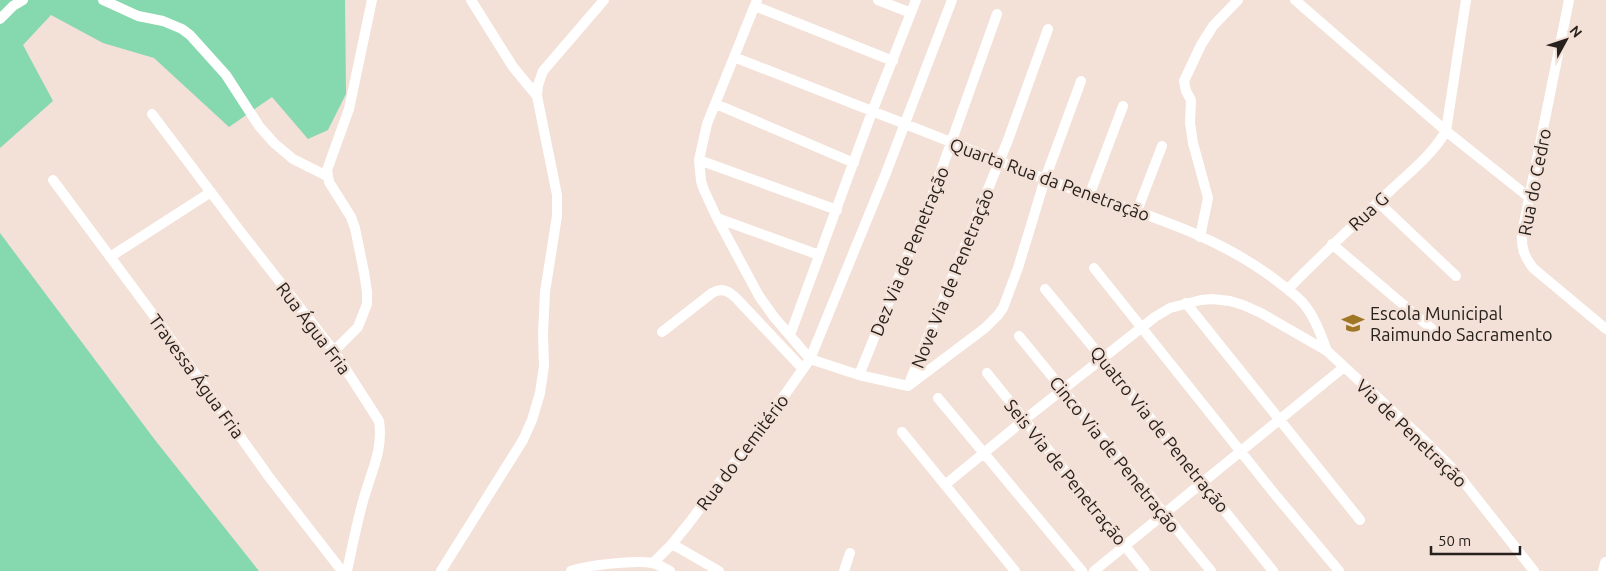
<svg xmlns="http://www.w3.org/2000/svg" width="1606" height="571" font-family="Ubuntu,sans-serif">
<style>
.green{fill:#86d8ae}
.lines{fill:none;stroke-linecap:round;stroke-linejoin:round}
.minor{stroke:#fff;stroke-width:10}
.tertiary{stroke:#fff;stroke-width:12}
.labels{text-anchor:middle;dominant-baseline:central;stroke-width:5;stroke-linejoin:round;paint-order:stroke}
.street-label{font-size:18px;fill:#27211d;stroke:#f3e0d6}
.poi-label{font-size:18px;fill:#27211d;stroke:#f3e0d6;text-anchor:start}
</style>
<rect width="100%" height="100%" fill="#f3e0d6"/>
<path class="green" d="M 0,0 L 345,0 L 346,94 L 328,130 L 308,139 L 272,97 L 229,127 L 154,58 L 103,43 L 51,15 L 23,45 L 53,101 L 0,148 Z
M 0,233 L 155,440 L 259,571 L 0,571 Z"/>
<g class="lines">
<path class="minor" d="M 103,0 L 138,16 L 163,21 L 182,29 L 190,35 L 226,75 L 259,126 L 274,143 L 293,159 L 327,176
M 471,0 L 513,67 L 537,96
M 757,0 L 707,124 L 699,160 L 701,181 L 704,190 L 717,218 L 759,296 L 774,317 L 810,359 L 859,375 L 908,386 L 985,328 L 998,315 L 1003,308 L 1018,268 L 1045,179 L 1081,81
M 878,0 L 911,13
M 1295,0 L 1446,131 L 1530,198
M 1569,0 L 1522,233 C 1521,248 1524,256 1533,268 L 1606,329
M 755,6 L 893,61
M 0,19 L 13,6 L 23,0
M 734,57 L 1045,179 C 1124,209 1210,229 1277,281 C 1286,288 1296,295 1303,303 C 1315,317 1321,335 1327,351
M 716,104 L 854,163
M 152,114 L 240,231 L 334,351 L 379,421 C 383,446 374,466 367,488 C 358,515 353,544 347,571
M 699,160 L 837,210
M 53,180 L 160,324 L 269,477 L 342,571
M 1089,196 L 1123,106
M 1378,202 L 1456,276
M 1137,211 L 1162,146
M 717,218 L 819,255
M 1200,237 L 1208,198 L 1193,143 L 1190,123 L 1191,100 L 1186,91 L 1184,81 L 1201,45 L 1213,26 L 1238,0
M 1332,244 L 1439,335
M 110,257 L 211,192
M 1094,268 L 1273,492 L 1339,571
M 1045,289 L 1102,358 L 1273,571
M 1288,289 C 1321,255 1356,223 1391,190 C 1410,172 1433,154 1446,131 L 1466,0
M 1186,303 L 1360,520
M 662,332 L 712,293 C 722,287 729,291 737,299 L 803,369
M 790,335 L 872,112 L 916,0
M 1019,336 L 1211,571
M 334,351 L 358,327 L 367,304 L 367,292 L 364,272 L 355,228 L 351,217 L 329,182 L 327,170 L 349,109 L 372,0
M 987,373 L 1145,571
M 859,375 L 932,196 L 997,14
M 908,386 L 1008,140 L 1048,29
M 938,398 L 1082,571
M 902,432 L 1015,571
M 946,484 L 1024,420 L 1155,317 L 1170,308 L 1201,300 L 1212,299 L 1230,301 L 1243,305 L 1261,313 L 1327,351 L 1425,441 L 1456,472 L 1534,571
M 672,544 L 719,571
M 653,563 L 672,544 L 689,523 L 772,413 L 810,359 L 886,173 L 952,0
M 441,571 L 523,440 L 532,420 L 540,393 L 544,366 L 543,334 L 545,292 L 557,216 L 557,195 L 537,96 L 538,85 L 543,71 L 604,0
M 571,571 C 586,565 636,560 652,563 C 658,564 664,568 670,571
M 844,571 L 850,553
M 1094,571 L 1344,367"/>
<path class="tertiary" d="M 1604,571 L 1606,563"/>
</g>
<defs>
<g id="school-bare" transform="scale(1.725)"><path d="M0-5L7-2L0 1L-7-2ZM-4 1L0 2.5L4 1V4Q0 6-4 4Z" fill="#9e7624" stroke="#f3e0d6" stroke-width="2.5" paint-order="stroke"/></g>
</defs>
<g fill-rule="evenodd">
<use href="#school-bare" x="1353" y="323"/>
</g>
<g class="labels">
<g class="street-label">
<text transform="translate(1050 179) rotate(20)">Quarta Rua da Penetração</text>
<text transform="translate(1534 182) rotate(-79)">Rua do Cedro</text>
<text transform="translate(1368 211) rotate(-43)">Rua G</text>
<text transform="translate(909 251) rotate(-68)">Dez Via de Penetração</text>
<text transform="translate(952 278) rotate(-68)">Nove Via de Penetração</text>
<text transform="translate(314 328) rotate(53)">Rua Água Fria</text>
<text transform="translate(197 376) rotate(54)">Travessa Água Fria</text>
<text transform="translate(1160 429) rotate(51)">Quatro Via de Penetração</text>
<text transform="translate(1412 433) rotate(44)">Via de Penetração</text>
<text transform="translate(742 452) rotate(-53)">Rua do Cemitério</text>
<text transform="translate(1115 454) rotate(51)">Cinco Via de Penetração</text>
<text transform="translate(1066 472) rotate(51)">Seis Via de Penetração</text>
</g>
<g class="poi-label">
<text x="1370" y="313">Escola Municipal<tspan x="1370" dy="21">Raimundo Sacramento</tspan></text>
</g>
</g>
<g transform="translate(1566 40) rotate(50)" stroke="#f3e0d6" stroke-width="4" paint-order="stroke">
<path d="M0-4L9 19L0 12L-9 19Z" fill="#27211d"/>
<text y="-8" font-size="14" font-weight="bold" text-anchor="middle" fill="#27211d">N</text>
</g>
<path d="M1431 546v8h89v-8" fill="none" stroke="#27211d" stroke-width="2.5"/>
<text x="1438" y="546" font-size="15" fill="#27211d" stroke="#f3e0d6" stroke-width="4" paint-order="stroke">50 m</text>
</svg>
